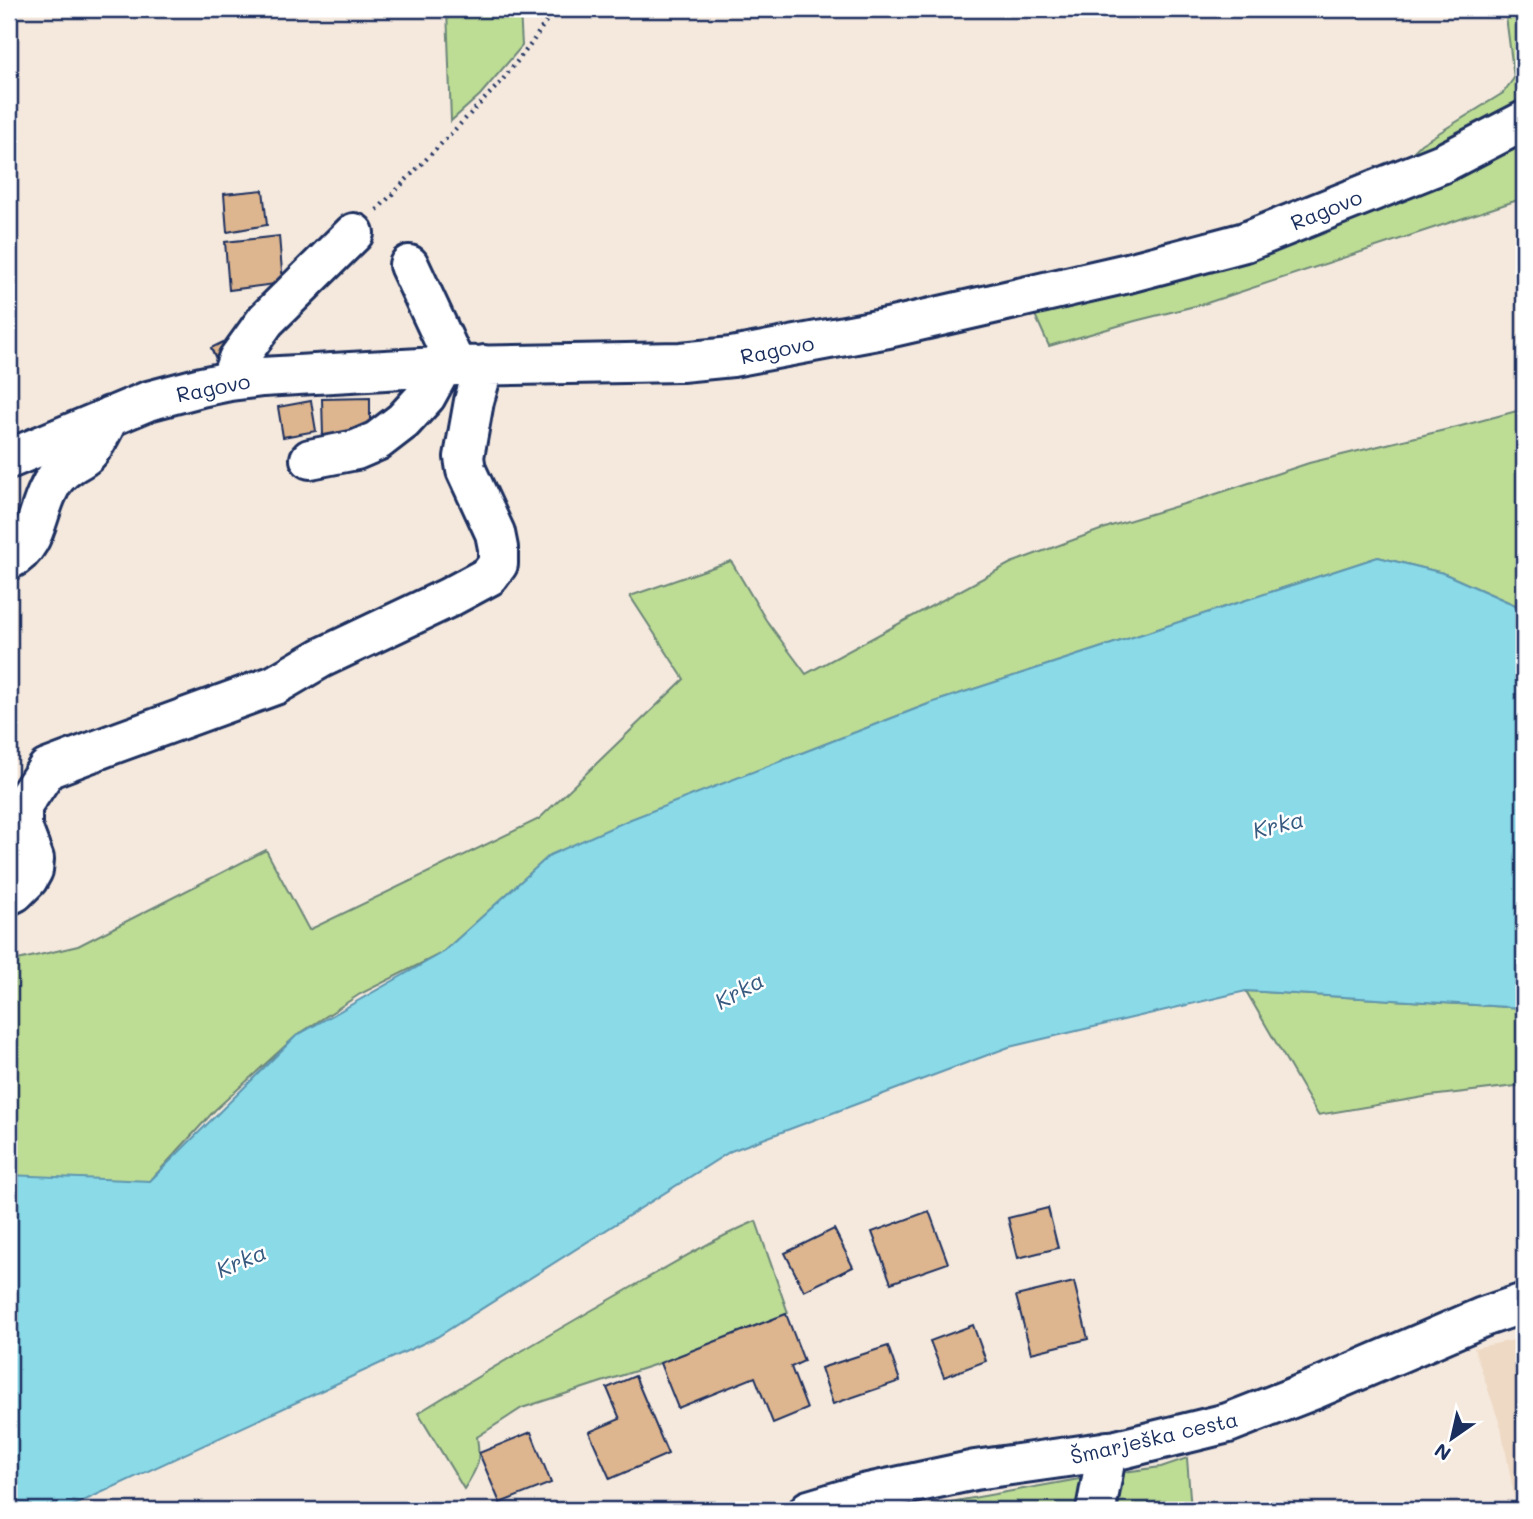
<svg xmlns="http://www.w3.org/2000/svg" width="1533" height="1519" font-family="Mali,sans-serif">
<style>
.built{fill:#eed9c5}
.green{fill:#bddc94;stroke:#6c8679;stroke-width:2}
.water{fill:#8adae7;stroke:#5e96b0;stroke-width:2}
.building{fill:#ddb58e;stroke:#1b2f5e;stroke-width:2}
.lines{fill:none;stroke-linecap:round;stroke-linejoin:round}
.minor-casing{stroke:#1b2f5e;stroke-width:44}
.path{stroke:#1b2f5e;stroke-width:4.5;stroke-dasharray:2 5;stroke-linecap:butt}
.minor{stroke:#fff;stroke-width:38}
.labels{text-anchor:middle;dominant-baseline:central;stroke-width:5;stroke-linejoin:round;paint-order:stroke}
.street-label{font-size:21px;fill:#1b2f5e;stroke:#fff}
.water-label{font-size:23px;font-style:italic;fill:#375a80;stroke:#fff}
</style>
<rect width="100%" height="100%" fill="#f5e9dd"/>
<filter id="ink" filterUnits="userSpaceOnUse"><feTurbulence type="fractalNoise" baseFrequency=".0143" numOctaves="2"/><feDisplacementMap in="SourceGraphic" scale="14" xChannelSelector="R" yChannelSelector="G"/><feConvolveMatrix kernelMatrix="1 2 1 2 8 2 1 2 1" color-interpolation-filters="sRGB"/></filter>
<g filter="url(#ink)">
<path class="built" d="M 1524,1338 L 1524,1510 L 1517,1510 L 1501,1428 L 1474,1348 Z"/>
<path class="green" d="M 447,9 L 520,9 L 522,46 L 480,95 L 451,121 Z
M 1505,9 L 1524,9 L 1524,106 L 1399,166 L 1421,144 L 1503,93 L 1514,78 Z
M 1524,138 L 1524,198 L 1207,303 L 1135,321 L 1049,346 L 1031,306 Z
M 1524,409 L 1524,609 L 1443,573 L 1378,557 L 931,703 L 686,798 L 550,855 L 442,953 L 360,994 L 296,1036 L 215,1110 L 150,1181 L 9,1209 L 9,962 L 78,946 L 266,850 L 309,930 L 539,819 L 684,679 L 630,596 L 731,561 L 766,620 L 806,674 L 1011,563 L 1111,526 L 1210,496 L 1309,463 L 1461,426 Z
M 1246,991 L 1524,1008 L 1524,1085 L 1430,1096 L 1318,1115 Z
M 756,1221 L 788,1313 L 660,1363 L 522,1408 L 477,1437 C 481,1463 478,1467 464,1489 L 418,1413 C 485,1372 552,1333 620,1294 C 665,1268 709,1241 756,1221 Z
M 1187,1458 L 1191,1510 L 1101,1510 L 1116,1473 L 1161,1467 Z
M 1085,1478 L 1089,1510 L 910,1510 L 928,1506 Z"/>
<path class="water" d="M 1378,557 L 1443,573 L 1524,609 L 1524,1008 L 1246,991 L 1009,1047 L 731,1151 L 437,1337 L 64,1510 L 9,1510 L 9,1175 L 150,1181 L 296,1036 L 442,953 L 550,855 L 631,819 L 931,703 Z"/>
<path class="building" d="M 263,190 L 267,225 L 227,232 L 224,194 Z
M 279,236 L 283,283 L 229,290 L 225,242 Z
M 223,342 L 228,353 L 216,359 L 211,348 Z
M 370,398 L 370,436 L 323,436 L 322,399 Z
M 311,401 L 316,431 L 283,437 L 278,407 Z
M 1048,1208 L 1058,1248 L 1018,1258 L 1008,1218 Z
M 929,1211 L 948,1263 L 891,1283 L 872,1232 Z
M 834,1229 L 853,1267 L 804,1291 L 785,1253 Z
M 1074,1282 L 1088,1339 L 1031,1353 L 1016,1296 Z
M 786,1314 L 804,1361 L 791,1367 L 807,1409 L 773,1423 L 755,1377 L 678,1408 L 660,1363 Z
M 973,1325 L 986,1361 L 944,1377 L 930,1341 Z
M 888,1346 L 900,1381 L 833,1404 L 821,1368 Z
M 635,1376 L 668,1454 L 610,1479 L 589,1432 L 620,1419 L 607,1388 Z
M 1524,1413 L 1524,1454 L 1516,1415 Z
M 531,1432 L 551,1483 L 500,1503 L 479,1453 Z"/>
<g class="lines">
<g class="minor-casing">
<path id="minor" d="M 409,265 L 456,366
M 230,381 L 238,359 L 266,320 L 354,233
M 9,459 L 148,401 L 201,387 L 230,381 L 262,377 L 456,366 L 681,362 L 732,357 L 888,328 L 1128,273 L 1245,242 L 1443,163 L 1524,121
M 310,459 L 356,450 L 377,441 L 403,421 L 426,396 L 442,367
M 9,560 C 36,547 36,515 48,491 C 52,481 60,472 69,466 C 74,462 82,459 87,454 C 97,444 103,428 110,416
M 9,895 L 15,892 L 28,879 L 33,870 L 34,859 L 22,827 L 22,806 L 47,769 L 113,744 L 275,685 L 321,658 L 448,598 L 489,576 L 498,564 L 498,548 L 495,533 L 466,470 L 464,457 L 474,401 L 484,365
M 809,1510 L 863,1494 L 975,1470 L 1117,1450 L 1228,1423 L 1315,1389 L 1483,1317 L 1524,1303
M 1096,1510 L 1107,1451"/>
</g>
<path class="path" d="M 377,210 L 500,83 L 531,44 L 554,9"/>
<use href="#minor" class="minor"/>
</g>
</g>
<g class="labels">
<g class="street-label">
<text transform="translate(1326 209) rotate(-22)">Ragovo</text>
<text transform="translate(777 349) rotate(-11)">Ragovo</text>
<text transform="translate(213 387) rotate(-11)">Ragovo</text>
<text transform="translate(1154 1437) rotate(-13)">Šmarješka cesta</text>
</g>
<g class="water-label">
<text transform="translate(1278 824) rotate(-14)">Krka</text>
<text transform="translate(739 990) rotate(-29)">Krka</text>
<text transform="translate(241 1260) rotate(-23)">Krka</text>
</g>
</g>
<rect width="1533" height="1519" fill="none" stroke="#fff" stroke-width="35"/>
<rect x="18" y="18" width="1498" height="1484" fill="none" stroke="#1b2f5e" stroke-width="2.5" filter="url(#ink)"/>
<g transform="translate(1452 1438) rotate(214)" stroke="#ffffff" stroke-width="5" paint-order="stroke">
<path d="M0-5L12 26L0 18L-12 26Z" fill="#1b2f5e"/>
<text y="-10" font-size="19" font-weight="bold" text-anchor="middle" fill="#1b2f5e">N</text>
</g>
</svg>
